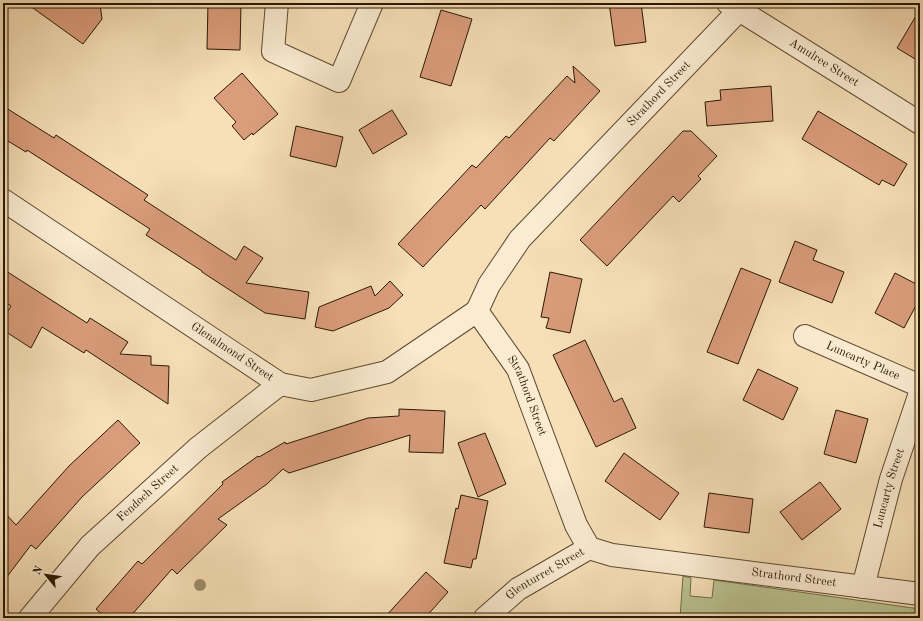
<svg xmlns="http://www.w3.org/2000/svg" width="923" height="621" font-family="'Old Standard TT',serif">
<style>
.green{fill:#bac391;stroke:#726e4a}
.building{fill:#da9d7c;stroke:#291804}
.lines{fill:none;stroke-linecap:round;stroke-linejoin:round}
.minor-casing{stroke:#5c4a31;stroke-width:24}
.minor{stroke:#faebd1;stroke-width:22}
.tree{fill:#9d8e6c}
.labels{text-anchor:middle;dominant-baseline:central;stroke-width:4;stroke-linejoin:round;paint-order:stroke}
.street-label{font-size:12px;fill:#291804;stroke:#faebd1}
</style>
<rect width="100%" height="100%" fill="#f7e0b8"/>
<filter id="stains"><feTurbulence type="fractalNoise" baseFrequency=".005" numOctaves="4"/><feColorMatrix values="0 0 0 0 .2 0 0 0 0 .09 0 0 0 0 .02 0 0 0 .5 -.17"/></filter>
<radialGradient id="worn" r=".72"><stop offset=".6" stop-color="#630" stop-opacity="0"/><stop offset="1" stop-color="#630" stop-opacity=".3"/></radialGradient>
<path class="green" d="M 683,576 L 691,578 L 690,596 L 712,598 L 714,580 L 920,609 L 920,618 L 680,618 Z"/>
<path class="building" d="M 26,3 L 86,3 L 89,5 L 100,4 L 102,19 L 83,44 Z
M 208,3 L 241,3 L 240,50 L 207,49 Z
M 609,3 L 641,3 L 646,42 L 615,46 Z
M 920,9 L 920,62 L 897,48 Z
M 441,10 L 472,19 L 451,86 L 420,77 Z
M 573,66 L 600,91 L 554,141 L 550,138 L 485,209 L 481,205 L 423,267 L 398,244 L 472,165 L 476,168 L 506,136 L 509,138 L 567,76 L 575,83 Z
M 242,73 L 278,114 L 253,135 L 252,133 L 244,140 L 232,126 L 236,122 L 214,98 Z
M 771,86 L 773,121 L 707,126 L 705,102 L 721,100 L 720,90 Z
M 3,106 L 54,138 L 56,135 L 148,195 L 144,200 L 236,260 L 244,246 L 263,258 L 246,283 L 309,292 L 305,319 L 265,313 L 202,272 L 202,271 L 146,235 L 150,229 L 27,150 L 26,152 L 3,138 Z
M 392,110 L 407,134 L 373,154 L 359,130 Z
M 818,111 L 907,164 L 894,186 L 882,180 L 879,185 L 802,139 Z
M 296,126 L 343,137 L 336,167 L 290,156 Z
M 683,131 L 691,131 L 717,156 L 698,176 L 701,179 L 679,202 L 673,196 L 607,266 L 580,240 Z
M 795,241 L 817,250 L 813,260 L 844,272 L 832,303 L 779,282 Z
M 741,268 L 771,280 L 738,364 L 707,352 Z
M 3,269 L 87,323 L 90,318 L 128,342 L 120,354 L 151,356 L 151,365 L 169,366 L 168,404 L 86,350 L 84,353 L 42,327 L 31,348 L 3,330 L 3,319 L 11,306 L 3,301 Z
M 550,272 L 582,279 L 570,333 L 546,328 L 549,318 L 541,317 Z
M 895,273 L 920,286 L 920,298 L 904,328 L 875,313 Z
M 390,281 L 403,295 L 389,308 L 333,331 L 315,327 L 319,307 L 371,286 L 375,296 Z
M 585,340 L 614,402 L 622,398 L 636,428 L 596,447 L 553,355 Z
M 758,369 L 798,388 L 783,420 L 743,400 Z
M 399,409 L 445,411 L 443,453 L 409,452 L 410,435 L 289,473 L 283,469 L 267,484 L 218,519 L 227,525 L 177,574 L 172,569 L 129,618 L 106,618 L 96,609 L 138,561 L 142,564 L 223,484 L 222,482 L 258,456 L 259,457 L 285,442 L 286,444 L 368,418 L 399,416 Z
M 836,410 L 868,419 L 856,463 L 824,454 Z
M 118,420 L 140,443 L 82,497 L 36,549 L 31,545 L 3,582 L 3,511 L 16,525 L 69,466 Z
M 485,433 L 506,484 L 478,497 L 458,443 Z
M 624,453 L 679,493 L 660,520 L 605,481 Z
M 820,482 L 841,509 L 802,540 L 780,512 Z
M 709,493 L 753,499 L 749,533 L 704,527 Z
M 461,495 L 488,501 L 476,559 L 473,559 L 471,568 L 444,563 L 456,508 L 458,509 Z
M 426,572 L 448,592 L 425,618 L 384,618 Z"/>
<g class="lines">
<g class="minor-casing">
<g id="minor">
<path d="M 277,3 L 273,51 L 339,81 L 372,3"/>
<path id="s1" d="M 728,3 L 920,123"/>
<path id="s2" d="M 746,3 L 520,239 L 489,285 L 477,311 L 518,369 L 576,525 L 589,548 L 612,555 L 920,594"/>
<path id="s3" d="M 3,200 L 280,384 L 311,390 L 387,372 L 477,311"/>
<path id="s4" d="M 805,336 L 920,386"/>
<path id="s5" d="M 863,587 L 891,479 L 920,393"/>
<path id="s6" d="M 30,618 L 90,546 L 198,448 L 280,384"/>
<path id="s7" d="M 485,618 L 518,589 L 589,548"/>
</g>
</g>
<use href="#minor" class="minor"/>
</g>
<circle class="tree" cx="200" cy="585" r="6"/>
<g class="labels">
<g class="street-label">
<text stroke="none"><textPath href="#s1" startOffset="113">Amulree Street</textPath></text>
<text transform="translate(659 94) rotate(-46)">Strathord Street</text>
<text stroke="none"><textPath href="#s3" startOffset="275">Glenalmond Street</textPath></text>
<text stroke="none"><textPath href="#s4" startOffset="63">Luncarty Place</textPath></text>
<text stroke="none"><textPath href="#s2" startOffset="510">Strathord Street</textPath></text>
<text stroke="none"><textPath href="#s5" startOffset="102">Luncarty Street</textPath></text>
<text stroke="none"><textPath href="#s6" startOffset="172">Fendoch Street</textPath></text>
<text stroke="none"><textPath href="#s7" startOffset="75">Glenturret Street</textPath></text>
<text stroke="none"><textPath href="#s2" startOffset="882">Strathord Street</textPath></text>
</g>
</g>
<rect width="923" height="621" fill="none" stroke="#f7e0b8" stroke-width="16"/>
<rect x="4" y="4" width="915" height="613" fill="none" stroke="#291804" stroke-width="2"/>
<rect x="8" y="8" width="907" height="605" fill="none" stroke="#291804"/>
<g transform="translate(46 575) rotate(299)" stroke="#faebd1" stroke-width="3" paint-order="stroke">
<path d="M0-3L7 15L0 10L-7 15Z" fill="#291804"/>
<text y="-6" font-size="11" font-weight="bold" text-anchor="middle" fill="#291804">N</text>
</g>
<rect width="100%" height="100%" filter="url(#stains)"/>
<rect width="100%" height="100%" fill="url(#worn)"/>
</svg>
